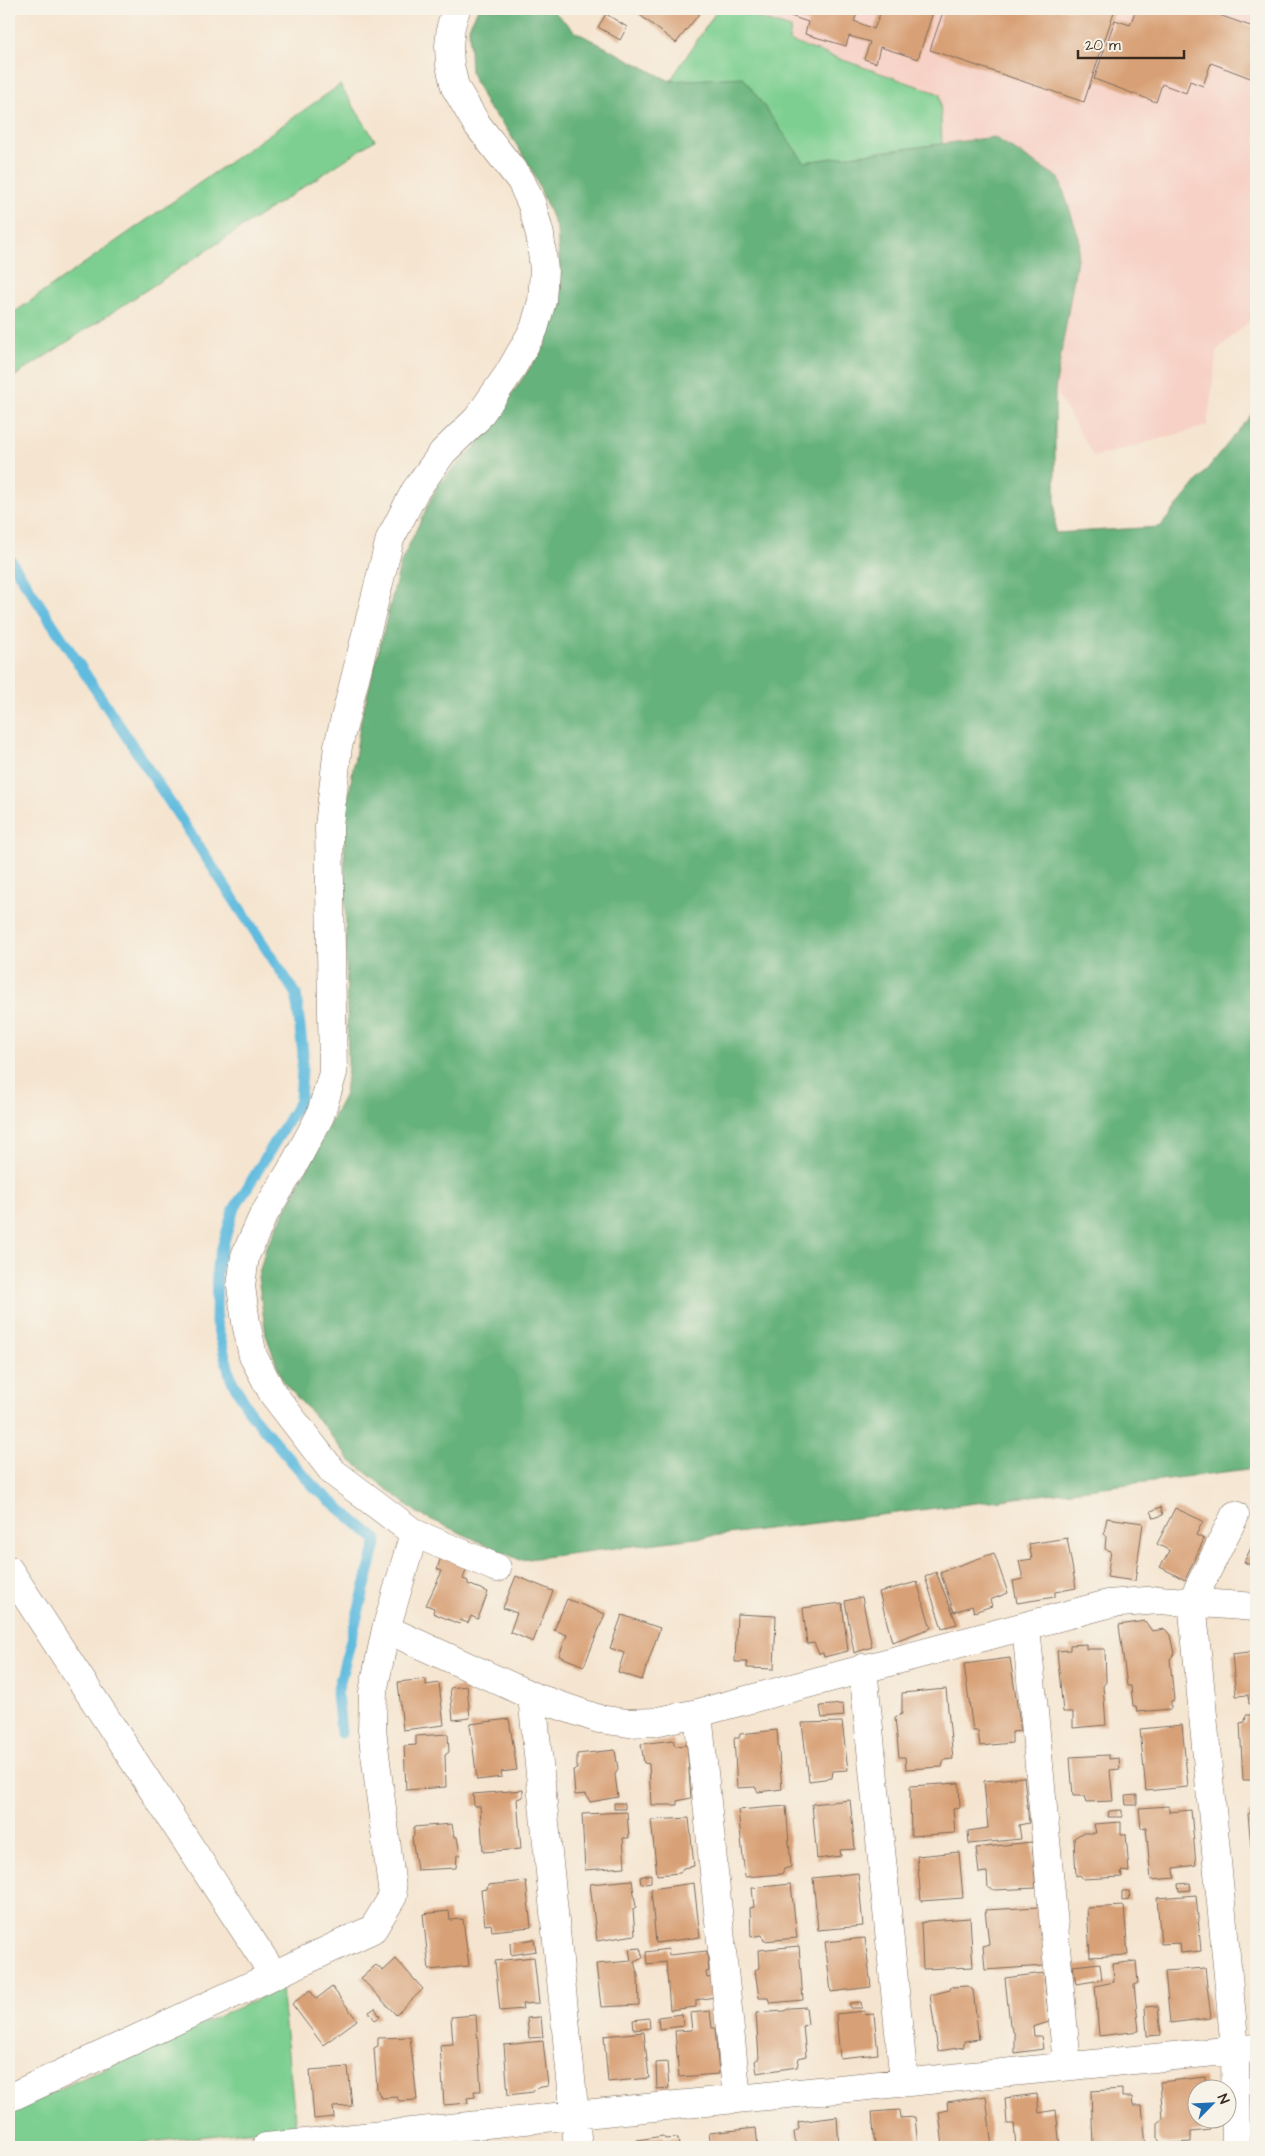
<svg xmlns="http://www.w3.org/2000/svg" width="1265" height="2156" font-family="'Architects Daughter',sans-serif">
<style>
.built{fill:#f7d1c6}
.green{fill:#7dcf91;stroke:#5c7c58}
.forest{fill:#66b27b;stroke:#506e4c}
.lines{fill:none;stroke-linecap:round;stroke-linejoin:round}
.stream{stroke:#61bbde;stroke-width:11}
.building{fill:#d8a076}
.minor-casing{stroke:#7c6b5c;stroke-width:29}
.minor{stroke:#fff;stroke-width:28}
</style>
<rect width="100%" height="100%" fill="#f7f3e8"/>
<filter id="ink" filterUnits="userSpaceOnUse"><feTurbulence type="fractalNoise" baseFrequency=".02" numOctaves="2"/><feDisplacementMap in="SourceGraphic" scale="10" xChannelSelector="R" yChannelSelector="G"/><feConvolveMatrix kernelMatrix="1 2 1 2 8 2 1 2 1" color-interpolation-filters="sRGB"/></filter>
<filter id="wash" filterUnits="userSpaceOnUse"><feTurbulence type="fractalNoise" baseFrequency=".0096" numOctaves="4" result="noise"/><feDisplacementMap in="SourceGraphic" scale="20" xChannelSelector="R" yChannelSelector="G"/><feGaussianBlur stdDeviation="1.12" result="paint"/><feColorMatrix in="noise" values="0 0 0 0 0 0 0 0 0 0 0 0 0 0 0 0 0 1.4 0 .05"/><feComposite in="paint" operator="in"/></filter>
<g filter="url(#wash)">
<rect width="100%" height="100%" fill="#f5e5d0"/>
<path class="built" d="M 718,9 L 1240,9 L 1256,19 L 1256,315 L 1217,350 L 1207,426 L 1094,457 L 1055,390 L 1080,241 L 1059,178 L 994,137 L 804,162 L 690,49 Z"/>
<path class="green" d="M 718,9 L 729,9 L 791,28 L 789,41 L 940,94 L 942,144 L 804,162 L 743,78 L 670,81 Z
M 340,85 L 375,140 L 9,380 L 9,316 Z
M 281,1988 L 296,2127 L 101,2147 L 9,2147 L 9,2112 Z"/>
<path class="forest" d="M 478,9 L 551,9 L 576,32 L 670,81 L 743,77 L 804,162 L 994,137 L 1059,178 L 1080,241 L 1055,390 L 1055,533 L 1160,527 L 1256,409 L 1256,1468 L 520,1560 L 419,1514 L 350,1460 L 321,1423 L 283,1382 L 266,1335 L 258,1277 L 266,1248 L 345,1094 L 348,1067 L 344,825 L 361,720 L 401,562 L 438,484 L 475,447 L 545,346 L 561,289 L 557,229 L 531,168 L 506,128 L 487,106 L 471,73 L 469,27 Z"/>
<g class="lines">
<path class="stream" d="M 9,558 L 296,994 L 303,1053 L 300,1101 L 233,1211 L 217,1265 L 216,1322 L 231,1379 L 251,1414 L 314,1487 L 377,1540 L 337,1693 L 341,1733"/>
</g>
<g id="blocks">
<path class="building" d="M 632,9 L 703,9 L 676,43 Z
M 770,9 L 859,9 L 854,21 L 874,29 L 882,9 L 934,9 L 918,59 L 880,47 L 876,63 L 864,59 L 870,42 L 849,36 L 846,46 L 805,34 L 808,22 Z
M 944,9 L 1115,9 L 1084,102 L 930,50 Z
M 1136,9 L 1202,9 L 1256,28 L 1256,69 L 1253,79 L 1211,63 L 1203,86 L 1190,81 L 1186,93 L 1162,84 L 1156,102 L 1094,79 L 1115,20 L 1130,25 Z
M 606,14 L 627,27 L 620,40 L 598,27 Z
M 1161,1507 L 1163,1515 L 1154,1518 L 1151,1511 Z
M 1175,1508 L 1203,1521 L 1196,1535 L 1204,1539 L 1185,1580 L 1160,1567 L 1170,1551 L 1157,1544 Z
M 1107,1518 L 1143,1523 L 1135,1581 L 1107,1577 L 1111,1551 L 1105,1549 L 1106,1537 L 1104,1533 Z
M 1067,1538 L 1076,1588 L 1055,1592 L 1055,1597 L 1017,1603 L 1013,1581 L 1023,1579 L 1019,1561 L 1032,1559 L 1029,1544 Z
M 1256,1538 L 1256,1568 L 1244,1562 Z
M 994,1553 L 1008,1593 L 990,1600 L 992,1606 L 974,1612 L 972,1606 L 954,1612 L 940,1572 Z
M 441,1557 L 467,1567 L 463,1579 L 468,1581 L 468,1584 L 488,1592 L 478,1619 L 471,1616 L 468,1623 L 460,1620 L 459,1624 L 433,1613 L 434,1608 L 426,1605 L 442,1571 L 437,1569 Z
M 936,1572 L 957,1624 L 942,1628 L 925,1577 Z
M 516,1576 L 553,1591 L 533,1642 L 510,1632 L 517,1613 L 503,1608 Z
M 917,1582 L 931,1628 L 892,1642 L 879,1592 Z
M 862,1597 L 872,1647 L 854,1653 L 845,1601 Z
M 567,1599 L 605,1614 L 584,1666 L 559,1656 L 567,1635 L 554,1630 Z
M 842,1603 L 848,1651 L 824,1657 L 823,1653 L 819,1654 L 814,1643 L 807,1644 L 803,1608 Z
M 737,1614 L 776,1616 L 774,1669 L 747,1668 L 747,1662 L 735,1662 Z
M 622,1615 L 660,1628 L 642,1680 L 618,1672 L 624,1653 L 610,1648 Z
M 1145,1621 L 1152,1631 L 1165,1629 L 1170,1635 L 1174,1654 L 1170,1659 L 1174,1700 L 1171,1701 L 1171,1709 L 1137,1712 L 1136,1706 L 1133,1706 L 1131,1686 L 1127,1686 L 1119,1625 Z
M 1086,1644 L 1086,1649 L 1105,1649 L 1106,1682 L 1103,1686 L 1106,1725 L 1073,1728 L 1073,1712 L 1063,1712 L 1057,1651 L 1070,1650 L 1070,1645 Z
M 1256,1651 L 1256,1703 L 1249,1704 L 1248,1695 L 1236,1696 L 1232,1654 Z
M 1010,1658 L 1021,1731 L 1012,1732 L 1012,1743 L 980,1746 L 978,1731 L 973,1731 L 964,1664 Z
M 426,1679 L 426,1685 L 439,1683 L 444,1725 L 403,1730 L 398,1682 Z
M 467,1686 L 470,1718 L 453,1720 L 450,1688 Z
M 946,1689 L 953,1759 L 944,1760 L 942,1767 L 906,1769 L 905,1757 L 899,1757 L 895,1717 L 902,1714 L 902,1693 Z
M 843,1704 L 844,1716 L 822,1718 L 820,1706 Z
M 1246,1715 L 1256,1715 L 1256,1780 L 1243,1780 L 1240,1723 L 1245,1722 Z
M 509,1719 L 517,1770 L 501,1772 L 502,1777 L 477,1780 L 470,1724 Z
M 842,1722 L 848,1770 L 833,1771 L 832,1778 L 809,1781 L 802,1723 Z
M 1182,1725 L 1188,1787 L 1146,1791 L 1140,1729 Z
M 777,1730 L 782,1789 L 758,1792 L 755,1787 L 737,1788 L 734,1738 L 739,1738 L 740,1734 Z
M 448,1734 L 449,1752 L 445,1755 L 446,1787 L 406,1790 L 404,1746 L 416,1745 L 416,1736 Z
M 673,1740 L 675,1746 L 687,1745 L 691,1798 L 677,1801 L 677,1805 L 651,1805 L 649,1764 L 644,1763 L 641,1744 Z
M 615,1750 L 618,1769 L 615,1775 L 618,1797 L 590,1802 L 586,1794 L 575,1795 L 573,1770 L 577,1769 L 577,1754 Z
M 1109,1755 L 1109,1759 L 1119,1758 L 1120,1769 L 1110,1770 L 1113,1801 L 1087,1802 L 1085,1796 L 1073,1796 L 1070,1757 Z
M 1024,1777 L 1029,1823 L 1019,1825 L 1021,1839 L 969,1844 L 968,1831 L 988,1828 L 984,1781 Z
M 959,1783 L 960,1808 L 953,1809 L 955,1833 L 911,1836 L 910,1786 Z
M 523,1790 L 523,1797 L 517,1799 L 521,1849 L 483,1852 L 480,1806 L 474,1806 L 473,1794 Z
M 1137,1795 L 1137,1805 L 1126,1805 L 1125,1796 Z
M 1256,1799 L 1256,1857 L 1252,1857 L 1248,1814 L 1251,1812 L 1252,1800 Z
M 850,1800 L 855,1849 L 840,1850 L 841,1856 L 817,1859 L 812,1804 Z
M 614,1803 L 625,1803 L 625,1809 L 614,1809 Z
M 786,1806 L 791,1867 L 784,1869 L 782,1874 L 745,1877 L 738,1810 Z
M 1169,1806 L 1169,1812 L 1191,1810 L 1196,1865 L 1174,1868 L 1175,1878 L 1151,1880 L 1146,1827 L 1141,1828 L 1139,1808 Z
M 1122,1810 L 1122,1817 L 1108,1817 L 1109,1811 Z
M 627,1812 L 629,1838 L 623,1838 L 625,1867 L 585,1870 L 582,1814 Z
M 689,1818 L 694,1866 L 683,1868 L 680,1873 L 657,1875 L 651,1820 Z
M 1121,1822 L 1121,1834 L 1126,1834 L 1129,1872 L 1121,1871 L 1122,1877 L 1083,1879 L 1080,1875 L 1076,1876 L 1074,1838 L 1082,1833 L 1096,1833 L 1094,1824 Z
M 452,1824 L 454,1837 L 457,1837 L 460,1855 L 457,1855 L 456,1868 L 417,1870 L 412,1837 L 414,1835 L 414,1827 Z
M 1032,1842 L 1036,1888 L 995,1890 L 988,1888 L 987,1872 L 979,1873 L 976,1848 Z
M 959,1852 L 963,1898 L 921,1901 L 917,1856 Z
M 858,1873 L 863,1926 L 818,1930 L 813,1878 Z
M 651,1874 L 651,1882 L 641,1884 L 640,1877 Z
M 632,1880 L 636,1907 L 633,1909 L 635,1935 L 597,1941 L 590,1884 Z
M 526,1881 L 531,1927 L 492,1931 L 491,1924 L 485,1925 L 481,1890 L 487,1889 L 488,1885 Z
M 694,1883 L 700,1937 L 656,1943 L 651,1889 Z
M 1190,1883 L 1191,1890 L 1179,1891 L 1178,1884 Z
M 791,1884 L 797,1938 L 764,1941 L 762,1935 L 751,1937 L 750,1908 L 754,1907 L 752,1888 Z
M 1122,1891 L 1129,1891 L 1130,1900 L 1122,1901 Z
M 1196,1895 L 1201,1951 L 1181,1953 L 1180,1943 L 1161,1944 L 1157,1898 Z
M 1124,1906 L 1128,1955 L 1090,1957 L 1087,1908 Z
M 1039,1907 L 1045,1966 L 985,1970 L 983,1946 L 989,1944 L 985,1910 Z
M 449,1911 L 450,1920 L 463,1919 L 469,1966 L 429,1970 L 423,1914 Z
M 970,1918 L 973,1967 L 923,1969 L 921,1923 L 928,1921 Z
M 865,1938 L 871,1987 L 831,1992 L 825,1942 Z
M 534,1939 L 536,1951 L 511,1955 L 510,1943 Z
M 799,1946 L 803,2000 L 770,2003 L 768,1998 L 759,1998 L 755,1970 L 759,1968 L 758,1950 Z
M 640,1948 L 643,1958 L 634,1962 L 638,1975 L 639,2005 L 601,2007 L 596,1964 L 631,1961 L 629,1949 Z
M 668,1949 L 669,1955 L 707,1951 L 709,1971 L 706,1972 L 707,1978 L 713,1977 L 715,1997 L 696,2000 L 696,2007 L 670,2010 L 666,1962 L 647,1964 L 646,1952 Z
M 534,1957 L 539,2003 L 522,2004 L 523,2009 L 500,2011 L 495,1961 Z
M 396,1959 L 423,1989 L 396,2015 L 361,1978 L 376,1965 L 383,1971 Z
M 1136,1961 L 1138,1983 L 1134,1985 L 1139,2031 L 1099,2036 L 1095,1986 L 1114,1982 L 1113,1964 Z
M 1100,1963 L 1102,1980 L 1076,1984 L 1073,1966 Z
M 1205,1968 L 1211,2018 L 1170,2023 L 1165,1971 Z
M 1044,1973 L 1049,2022 L 1033,2027 L 1034,2036 L 1041,2036 L 1043,2049 L 1015,2053 L 1015,2035 L 1010,2025 L 1005,1978 Z
M 968,1986 L 973,1990 L 979,2039 L 964,2041 L 964,2047 L 938,2051 L 930,1995 L 950,1990 L 951,1987 Z
M 332,1987 L 357,2020 L 323,2045 L 292,2004 L 310,1990 L 316,1999 Z
M 861,2002 L 862,2008 L 850,2008 L 850,2003 Z
M 1158,2006 L 1161,2035 L 1147,2036 L 1145,2007 Z
M 806,2007 L 808,2024 L 803,2026 L 806,2056 L 799,2058 L 797,2067 L 757,2073 L 755,2061 L 759,2058 L 756,2013 L 784,2011 L 790,2008 Z
M 375,2008 L 380,2017 L 375,2020 L 369,2012 Z
M 710,2011 L 712,2028 L 715,2028 L 719,2074 L 679,2077 L 675,2031 L 692,2030 L 690,2013 Z
M 865,2011 L 865,2015 L 874,2014 L 878,2054 L 840,2058 L 836,2014 Z
M 682,2014 L 683,2026 L 659,2029 L 658,2017 Z
M 476,2015 L 481,2091 L 474,2091 L 475,2097 L 467,2098 L 468,2103 L 444,2105 L 440,2045 L 453,2044 L 451,2017 Z
M 541,2017 L 543,2037 L 529,2038 L 527,2018 Z
M 649,2018 L 650,2028 L 634,2030 L 633,2020 Z
M 644,2032 L 649,2078 L 608,2082 L 604,2036 Z
M 410,2037 L 417,2100 L 399,2101 L 397,2097 L 381,2098 L 377,2089 L 374,2048 L 378,2046 L 378,2038 Z
M 543,2041 L 548,2086 L 536,2088 L 533,2092 L 508,2095 L 504,2045 Z
M 667,2062 L 669,2088 L 657,2089 L 656,2063 Z
M 348,2067 L 352,2106 L 333,2107 L 334,2117 L 314,2119 L 310,2070 Z
M 1205,2077 L 1206,2088 L 1198,2088 L 1198,2118 L 1209,2118 L 1210,2130 L 1191,2132 L 1191,2142 L 1161,2144 L 1158,2139 L 1158,2123 L 1163,2119 L 1160,2082 Z
M 1122,2089 L 1122,2097 L 1132,2097 L 1133,2106 L 1142,2106 L 1146,2146 L 1093,2147 L 1091,2091 Z
M 1037,2094 L 1039,2113 L 1056,2110 L 1060,2147 L 1016,2147 L 1014,2124 L 1007,2124 L 1005,2098 Z
M 986,2096 L 992,2147 L 943,2147 L 939,2112 L 948,2110 L 947,2102 Z
M 900,2110 L 901,2118 L 915,2117 L 918,2147 L 875,2147 L 872,2112 Z
M 837,2117 L 839,2147 L 796,2147 L 794,2132 L 799,2129 L 798,2122 Z
M 756,2128 L 758,2147 L 711,2147 L 709,2133 Z
M 663,2136 L 665,2139 L 678,2138 L 679,2147 L 638,2147 L 637,2140 Z"/>
</g>
</g>
<g filter="url(#ink)">
<use href="#blocks" fill-opacity="0" stroke="#7c6b5c" stroke-width="1"/>
<g class="lines">
<g class="minor-casing">
<path id="minor" d="M 1235,1515 L 1192,1601 L 1235,2049 L 1236,2147
M 414,1533 L 497,1568
M 9,1570 L 274,1975
M 1026,1626 L 1067,2065
M 386,1629 L 532,1696 L 599,1719 L 628,1723 L 654,1722 L 698,1713 L 1108,1604 L 1159,1600 L 1256,1607
M 863,1668 L 904,2082
M 532,1696 L 578,2147
M 698,1713 L 737,2099
M 9,2098 L 373,1929 L 393,1896 L 372,1730 L 373,1692 L 386,1629 L 414,1533 L 333,1472 L 273,1394 L 253,1356 L 246,1323 L 241,1286 L 245,1256 L 263,1216 L 290,1172 L 320,1116 L 333,1073 L 329,826 L 338,746 L 390,539 L 415,491 L 443,452 L 477,419 L 509,373 L 534,329 L 542,301 L 544,270 L 540,235 L 532,205 L 521,181 L 476,123 L 455,87 L 450,65 L 449,46 L 451,26 L 456,9
M 266,2147 L 574,2115 L 1256,2048"/>
</g>
<use href="#minor" class="minor"/>
</g>
</g>
<rect width="1265" height="2156" fill="none" stroke="#f7f3e8" stroke-width="30"/>
<g transform="translate(1212 2104) rotate(66)"><circle r="24" fill="#f7f3e8" stroke="#aca397"/>
<path d="M0-4L9 19L0 12L-9 19Z" fill="#1f6fb2"/>
<text y="-8" font-size="14" font-weight="bold" text-anchor="middle" fill="#3b2a1e">N</text>
</g>
<path d="M1078 50v8h106v-8" fill="none" stroke="#3b2a1e" stroke-width="2.5"/>
<text x="1085" y="50" font-size="15" fill="#3b2a1e" stroke="#f7f3e8" stroke-width="4" paint-order="stroke">20 m</text>
</svg>
